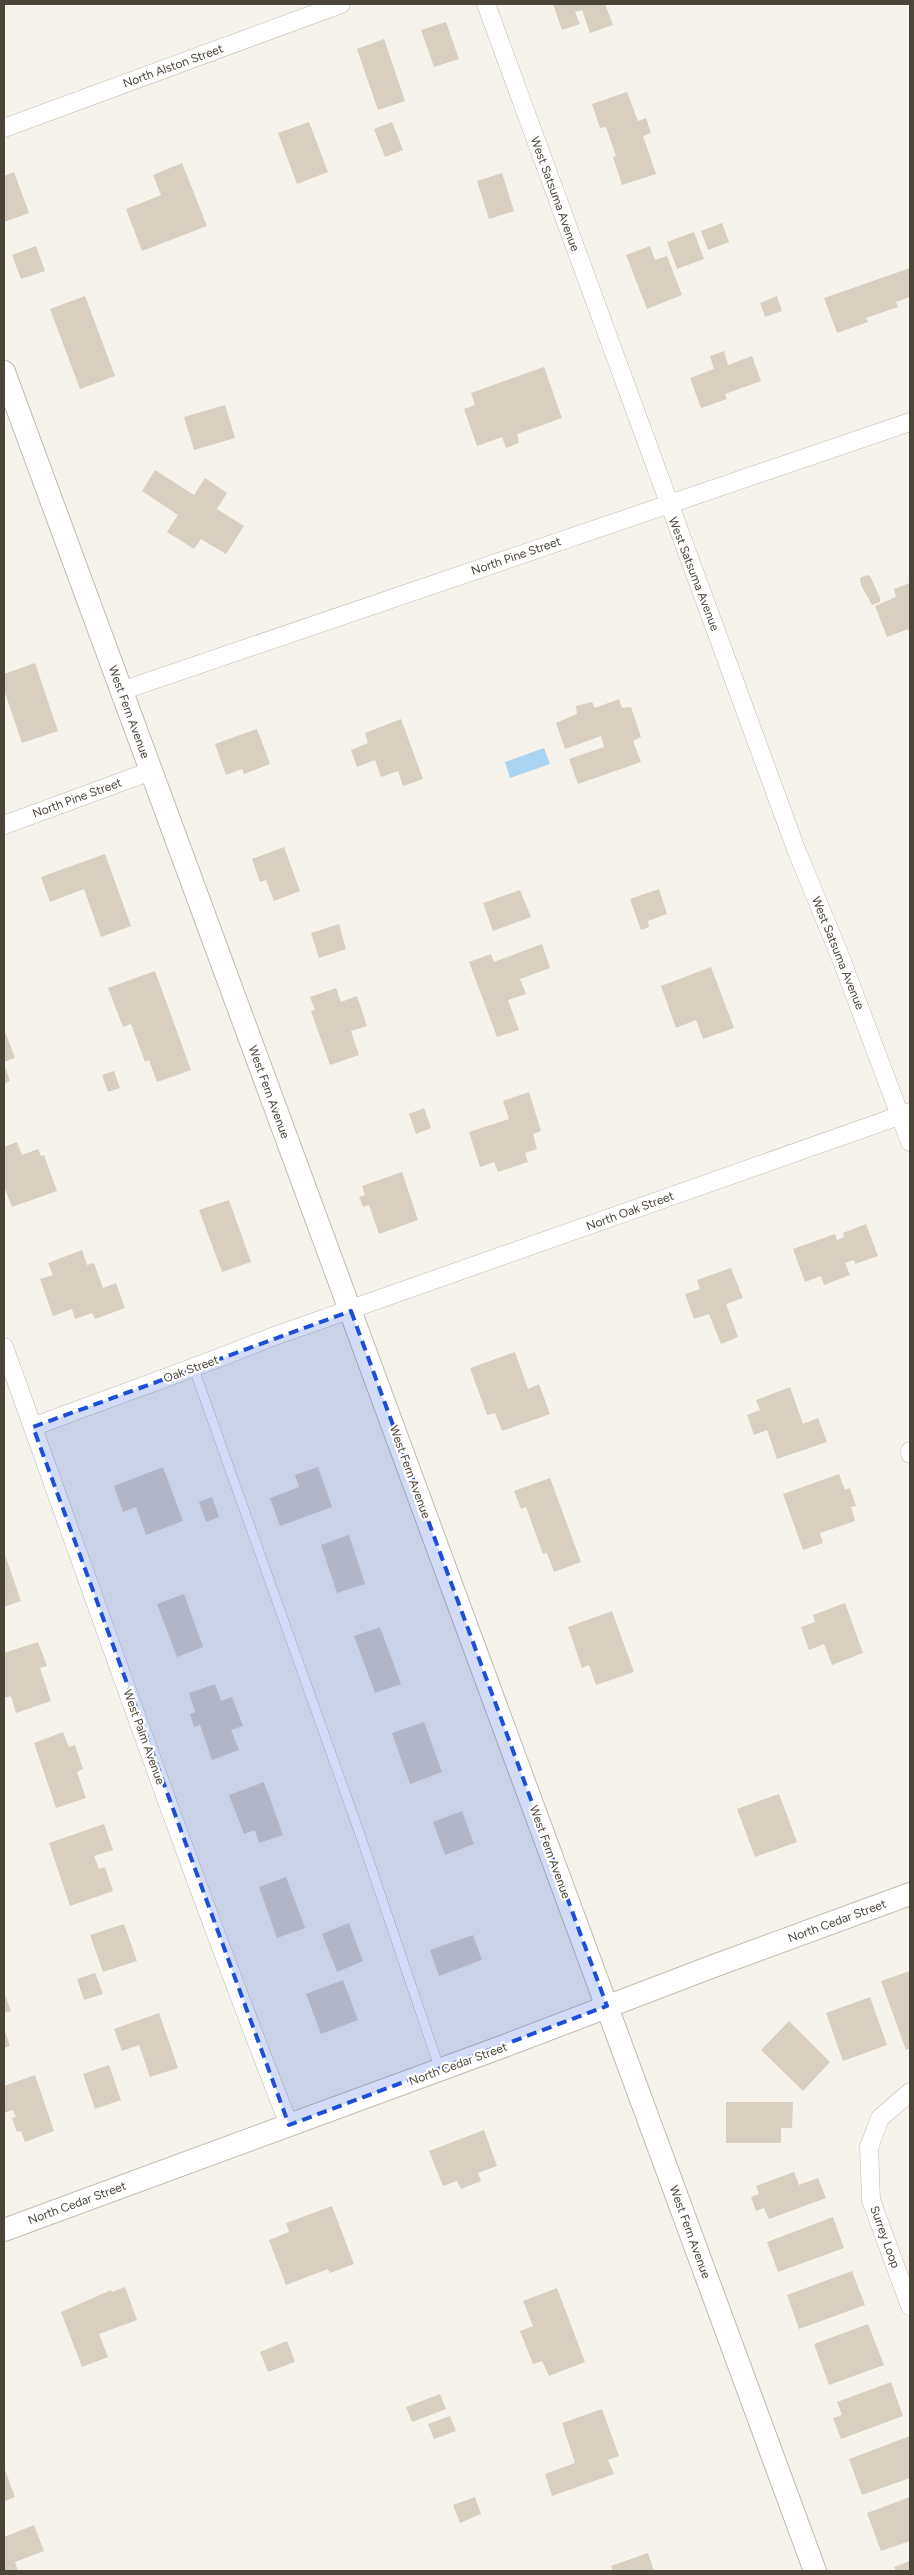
<svg xmlns="http://www.w3.org/2000/svg" width="914" height="2575" font-family="Figtree,sans-serif">
<style>
.water{fill:#a9d4f2}
.building{fill:#d8cfc1}
.lines{fill:none;stroke-linecap:round;stroke-linejoin:round}
.service-casing{stroke:#c2bbae;stroke-width:10}
.minor-casing{stroke:#c2bbae;stroke-width:19}
.tertiary-casing{stroke:#c2bbae;stroke-width:24}
.service{stroke:#fff;stroke-width:9}
.minor{stroke:#fff;stroke-width:18}
.tertiary{stroke:#fff;stroke-width:22}
.marked{fill:#1d4ed8;fill-opacity:0.2;stroke:#1d4ed8;stroke-width:4;stroke-dasharray:10 6;stroke-linejoin:round}
.labels{text-anchor:middle;dominant-baseline:central;stroke-width:4.5;stroke-linejoin:round;paint-order:stroke}
.street-label{font-size:12px;fill:#4b4439;stroke:#fff}
</style>
<rect width="100%" height="100%" fill="#f6f3ec"/>
<path class="water" d="M 544,748 L 550,764 L 510,778 L 505,762 Z"/>
<path class="building" d="M 553,4 L 605,4 L 613,25 L 590,33 L 582,10 L 575,12 L 580,24 L 562,30 Z
M 446,22 L 459,59 L 434,67 L 421,30 Z
M 384,39 L 405,101 L 378,110 L 357,49 Z
M 627,92 L 638,121 L 646,118 L 651,133 L 643,136 L 656,174 L 622,185 L 613,157 L 616,156 L 606,127 L 600,128 L 592,104 Z
M 309,122 L 328,172 L 297,184 L 278,133 Z
M 392,122 L 403,150 L 385,157 L 374,129 Z
M 182,163 L 207,226 L 142,251 L 126,209 L 161,195 L 153,175 Z
M 14,172 L 29,213 L 4,222 L 4,176 Z
M 502,173 L 514,211 L 489,219 L 477,181 Z
M 722,223 L 729,242 L 708,250 L 701,231 Z
M 694,232 L 704,259 L 677,269 L 667,242 Z
M 36,246 L 45,271 L 21,279 L 12,255 Z
M 650,246 L 655,260 L 667,256 L 682,295 L 647,309 L 626,255 Z
M 910,268 L 910,297 L 896,302 L 898,307 L 866,318 L 868,322 L 837,333 L 824,298 Z
M 85,296 L 115,376 L 80,389 L 50,309 Z
M 777,296 L 782,311 L 765,317 L 760,303 Z
M 724,351 L 728,365 L 752,356 L 761,381 L 725,394 L 727,399 L 701,408 L 690,378 L 714,369 L 710,356 Z
M 544,367 L 562,418 L 517,434 L 519,443 L 506,448 L 502,437 L 477,446 L 464,409 L 475,405 L 471,393 Z
M 225,405 L 235,438 L 194,450 L 184,417 Z
M 155,470 L 194,495 L 205,478 L 227,493 L 217,509 L 244,526 L 226,554 L 201,539 L 194,549 L 167,532 L 178,515 L 142,491 Z
M 867,575 L 870,576 L 880,598 L 880,602 L 872,605 L 861,585 L 860,578 Z
M 910,583 L 910,635 L 908,629 L 887,637 L 875,606 L 896,597 L 894,589 Z
M 35,663 L 58,731 L 22,743 L 4,690 L 4,674 Z
M 619,699 L 622,708 L 631,707 L 641,737 L 633,741 L 641,762 L 578,784 L 569,759 L 604,747 L 601,736 L 565,749 L 556,723 L 577,714 L 576,706 L 592,702 L 595,708 Z
M 401,719 L 423,779 L 403,786 L 398,771 L 381,777 L 375,760 L 357,767 L 351,750 L 368,743 L 365,733 Z
M 257,729 L 270,764 L 244,774 L 242,769 L 226,775 L 215,744 Z
M 284,847 L 300,891 L 274,901 L 266,880 L 260,882 L 252,859 Z
M 105,854 L 131,926 L 101,937 L 84,889 L 50,902 L 41,877 Z
M 659,889 L 667,914 L 648,921 L 649,927 L 641,930 L 630,899 Z
M 520,890 L 531,917 L 493,931 L 483,903 Z
M 339,924 L 346,949 L 319,958 L 311,933 Z
M 542,944 L 550,968 L 520,979 L 526,994 L 508,1000 L 519,1030 L 497,1037 L 469,962 L 491,954 L 494,962 Z
M 711,967 L 734,1028 L 703,1039 L 696,1020 L 676,1028 L 661,986 Z
M 155,971 L 191,1070 L 157,1082 L 149,1060 L 145,1062 L 131,1024 L 123,1027 L 108,988 Z
M 336,988 L 341,1002 L 357,996 L 367,1026 L 351,1031 L 359,1055 L 330,1065 L 311,1011 L 315,1010 L 310,997 Z
M 4,1029 L 15,1058 L 4,1062 Z
M 4,1064 L 10,1081 L 4,1084 Z
M 114,1071 L 120,1088 L 108,1092 L 102,1075 Z
M 529,1092 L 541,1131 L 533,1134 L 537,1149 L 525,1153 L 528,1162 L 498,1172 L 494,1162 L 480,1167 L 469,1132 L 509,1119 L 503,1101 Z
M 424,1108 L 431,1128 L 416,1134 L 409,1114 Z
M 17,1142 L 22,1155 L 38,1149 L 41,1156 L 44,1155 L 57,1191 L 12,1207 L 4,1186 L 4,1147 Z
M 402,1172 L 418,1220 L 379,1234 L 369,1205 L 363,1207 L 359,1197 L 365,1195 L 362,1186 Z
M 229,1200 L 251,1262 L 222,1272 L 199,1210 Z
M 866,1224 L 878,1256 L 855,1264 L 854,1260 L 845,1263 L 850,1275 L 824,1285 L 821,1276 L 805,1282 L 793,1249 L 835,1234 L 837,1240 L 844,1237 L 843,1233 Z
M 82,1250 L 87,1265 L 94,1263 L 103,1288 L 116,1283 L 125,1308 L 95,1319 L 92,1313 L 75,1319 L 72,1309 L 53,1316 L 40,1279 L 53,1275 L 48,1263 Z
M 731,1268 L 743,1298 L 726,1304 L 738,1337 L 721,1344 L 709,1314 L 694,1319 L 685,1294 L 700,1289 L 697,1280 Z
M 515,1352 L 528,1389 L 539,1384 L 550,1414 L 502,1431 L 495,1413 L 487,1415 L 470,1368 Z
M 790,1387 L 803,1424 L 818,1418 L 827,1442 L 777,1459 L 767,1430 L 754,1435 L 747,1415 L 760,1410 L 756,1400 Z
M 163,1467 L 183,1521 L 146,1535 L 136,1507 L 123,1512 L 114,1486 Z
M 318,1467 L 332,1507 L 280,1526 L 270,1498 L 299,1487 L 295,1475 Z
M 839,1474 L 845,1490 L 850,1488 L 856,1506 L 851,1507 L 855,1521 L 820,1533 L 823,1543 L 803,1550 L 783,1494 Z
M 550,1478 L 581,1562 L 554,1572 L 547,1553 L 543,1554 L 526,1507 L 521,1509 L 514,1491 Z
M 212,1497 L 219,1517 L 206,1522 L 199,1502 Z
M 349,1535 L 365,1584 L 337,1593 L 321,1545 Z
M 4,1552 L 21,1601 L 4,1607 Z
M 184,1594 L 203,1647 L 177,1657 L 157,1604 Z
M 845,1603 L 863,1653 L 832,1665 L 824,1644 L 809,1650 L 801,1627 L 815,1622 L 813,1615 Z
M 612,1611 L 634,1672 L 596,1685 L 589,1665 L 582,1668 L 568,1627 Z
M 380,1627 L 401,1684 L 375,1693 L 354,1636 Z
M 38,1642 L 47,1666 L 40,1668 L 51,1701 L 16,1713 L 11,1696 L 4,1698 L 4,1653 Z
M 215,1684 L 221,1701 L 232,1697 L 243,1726 L 231,1730 L 239,1750 L 212,1760 L 200,1725 L 194,1727 L 190,1714 L 195,1712 L 189,1693 Z
M 424,1722 L 442,1772 L 410,1784 L 392,1733 Z
M 63,1732 L 69,1747 L 75,1745 L 83,1769 L 77,1772 L 86,1798 L 56,1808 L 34,1743 Z
M 264,1782 L 283,1835 L 259,1843 L 255,1830 L 244,1834 L 229,1795 Z
M 779,1794 L 797,1842 L 755,1857 L 737,1809 Z
M 462,1811 L 474,1844 L 445,1855 L 433,1822 Z
M 104,1824 L 113,1850 L 94,1856 L 99,1869 L 105,1867 L 113,1891 L 70,1906 L 49,1843 Z
M 286,1877 L 305,1928 L 277,1938 L 259,1887 Z
M 349,1923 L 363,1961 L 337,1972 L 322,1934 Z
M 124,1924 L 137,1961 L 103,1972 L 90,1935 Z
M 473,1935 L 482,1960 L 439,1976 L 430,1950 Z
M 910,1971 L 910,2048 L 906,2050 L 881,1981 Z
M 95,1973 L 103,1994 L 84,2000 L 77,1979 Z
M 343,1980 L 358,2020 L 321,2034 L 306,1994 Z
M 4,1992 L 11,2011 L 4,2013 Z
M 870,1997 L 887,2045 L 843,2061 L 826,2013 Z
M 159,2013 L 178,2068 L 150,2077 L 139,2045 L 122,2051 L 114,2029 Z
M 789,2021 L 830,2062 L 803,2091 L 761,2050 Z
M 4,2028 L 10,2046 L 4,2048 Z
M 109,2065 L 121,2100 L 95,2109 L 83,2074 Z
M 35,2075 L 54,2131 L 25,2142 L 21,2131 L 17,2132 L 12,2118 L 16,2117 L 13,2110 L 4,2113 L 4,2086 Z
M 726,2102 L 793,2102 L 792,2128 L 781,2128 L 781,2143 L 726,2143 Z
M 484,2130 L 497,2166 L 478,2173 L 481,2181 L 461,2189 L 457,2181 L 443,2186 L 429,2151 Z
M 794,2172 L 799,2185 L 818,2178 L 826,2198 L 769,2219 L 764,2208 L 756,2211 L 751,2197 L 759,2194 L 756,2186 Z
M 332,2206 L 354,2264 L 330,2273 L 328,2269 L 286,2285 L 269,2240 L 289,2232 L 286,2223 Z
M 833,2217 L 844,2248 L 778,2272 L 767,2242 Z
M 852,2271 L 865,2305 L 799,2329 L 787,2295 Z
M 125,2287 L 137,2320 L 99,2334 L 108,2357 L 82,2367 L 61,2312 L 111,2290 L 112,2292 Z
M 557,2288 L 585,2362 L 549,2376 L 542,2361 L 533,2364 L 520,2331 L 533,2326 L 523,2301 Z
M 868,2324 L 884,2365 L 829,2385 L 814,2344 Z
M 287,2341 L 295,2362 L 268,2372 L 260,2352 Z
M 891,2382 L 903,2416 L 841,2439 L 833,2418 L 842,2415 L 837,2402 Z
M 440,2394 L 446,2409 L 412,2422 L 406,2407 Z
M 602,2409 L 619,2456 L 608,2460 L 614,2474 L 552,2496 L 545,2474 L 575,2463 L 562,2423 Z
M 450,2416 L 456,2431 L 434,2439 L 428,2424 Z
M 910,2436 L 910,2478 L 862,2495 L 849,2459 Z
M 4,2467 L 15,2497 L 4,2502 Z
M 475,2497 L 481,2514 L 460,2523 L 453,2505 Z
M 910,2497 L 910,2541 L 881,2551 L 867,2513 Z
M 34,2525 L 44,2551 L 15,2562 L 18,2571 L 4,2571 L 4,2537 Z
M 648,2553 L 654,2571 L 613,2571 L 611,2566 Z
M 910,2561 L 910,2571 L 896,2571 L 894,2567 Z"/>
<g class="lines">
<g class="service-casing">
<path id="service" d="M 194,1369 L 362,1840 L 440,2070"/>
</g>
<g class="minor-casing">
<path id="minor" d="M 486,4 L 796,849 L 840,956 L 910,1142
M 4,128 L 341,4
M 121,691 L 910,422
M 4,825 L 151,771
M 4,1347 C 98,1607 188,1868 289,2125
M 33,1427 C 111,1397 191,1370 269,1338 L 910,1112
M 910,1451 L 910,1454
M 910,2092 L 880,2118 L 869,2147 L 871,2200 L 910,2306"/>
</g>
<g class="tertiary-casing">
<path id="tertiary" d="M 4,372 L 815,2571
M 4,2230 L 507,2045 L 711,1967 L 910,1894"/>
</g>
<use href="#service" class="service"/>
<use href="#minor" class="minor"/>
<use href="#tertiary" class="tertiary"/>
</g>
<path class="marked" d="M 351,1311 L 607,2006 L 289,2125 L 33,1427 Z"/>
<g class="labels">
<g class="street-label">
<text transform="translate(173 66) rotate(-20)">North Alston Street</text>
<text transform="translate(555 194) rotate(70)">West Satsuma Avenue</text>
<text transform="translate(516 556) rotate(-19)">North Pine Street</text>
<text transform="translate(694 574) rotate(69)">West Satsuma Avenue</text>
<text transform="translate(129 712) rotate(70)">West Fern Avenue</text>
<text transform="translate(77 798) rotate(-20)">North Pine Street</text>
<text transform="translate(838 953) rotate(68)">West Satsuma Avenue</text>
<text transform="translate(269 1092) rotate(70)">West Fern Avenue</text>
<text transform="translate(630 1211) rotate(-20)">North Oak Street</text>
<text transform="translate(191 1369) rotate(-20)">Oak Street</text>
<text transform="translate(410 1472) rotate(70)">West Fern Avenue</text>
<text transform="translate(144 1737) rotate(70)">West Palm Avenue</text>
<text transform="translate(550 1852) rotate(70)">West Fern Avenue</text>
<text transform="translate(837 1921) rotate(-20)">North Cedar Street</text>
<text transform="translate(458 2064) rotate(-20)">North Cedar Street</text>
<text transform="translate(77 2203) rotate(-20)">North Cedar Street</text>
<text transform="translate(690 2232) rotate(70)">West Fern Avenue</text>
<text transform="translate(885 2237) rotate(70)">Surrey Loop</text>
</g>
</g>
<rect width="914" height="2575" fill="none" stroke="#4b4439" stroke-width="10"/>
</svg>
